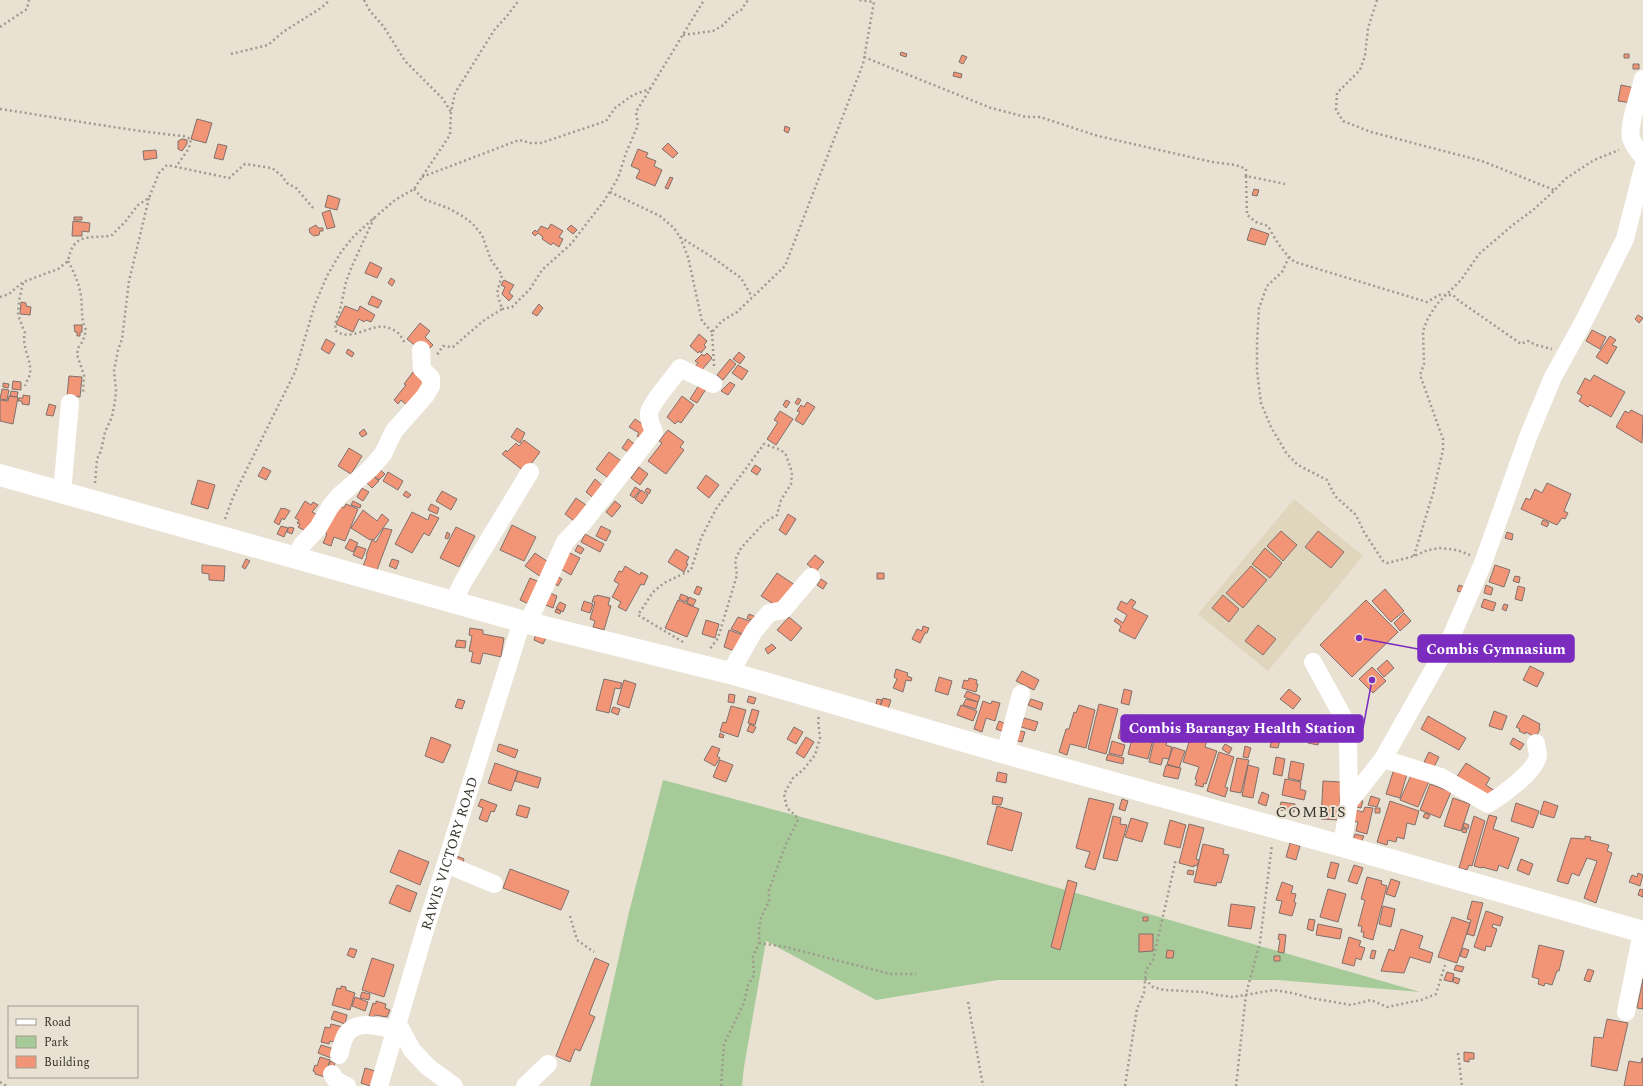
<svg xmlns="http://www.w3.org/2000/svg" width="1643" height="1086" font-family="Spectral,serif">
<style>
.built{fill:#e0d6be}
.green{fill:#a6cb99}
.building{fill:#f29577;stroke:#81706b}
.lines{fill:none;stroke-linecap:round;stroke-linejoin:round}
.path{stroke:#9f9a8e;stroke-width:2.5;stroke-dasharray:2 3;stroke-linecap:butt}
.minor{stroke:#fff;stroke-width:18}
.major{stroke:#fff;stroke-width:22}
.labels{text-anchor:middle;dominant-baseline:central;stroke-width:4;stroke-linejoin:round;paint-order:stroke}
.street-label{font-size:14px;fill:#35332c;stroke:#e9e2d2}
.quarter-label{font-size:16px;letter-spacing:1px;fill:#35332c;stroke:#e9e2d2}
.leader{fill:none;stroke:#7b2cbf;stroke-width:1.5}
.callout-dot{fill:#7b2cbf;stroke:#e9e2d2;stroke-width:1.5}
.callout{fill:#7b2cbf;stroke:#7b2cbf;stroke-width:1.5}
.callout-label{font-size:15px;text-anchor:middle;font-weight:bold;fill:#fff}
</style>
<rect width="100%" height="100%" fill="#e9e2d2"/>
<path class="built" d="M 1294,499 L 1363,556 L 1268,671 L 1198,614 Z"/>
<path class="green" d="M 663,780 L 947,856 L 1420,992 L 1278,980 L 998,980 L 876,1000 L 766,941 L 744,1067 L 742,1086 L 590,1086 L 629,912 Z"/>
<path class="building" d="M 901,52 L 907,54 L 906,57 L 900,55 Z
M 1624,54 L 1629,54 L 1629,58 L 1624,58 Z
M 962,55 L 967,57 L 963,64 L 959,62 Z
M 1633,64 L 1639,64 L 1639,69 L 1633,69 Z
M 954,72 L 962,74 L 961,78 L 953,76 Z
M 1621,85 L 1635,88 L 1632,103 L 1618,101 Z
M 197,119 L 212,123 L 206,143 L 191,139 Z
M 785,126 L 790,128 L 788,133 L 784,131 Z
M 182,139 L 187,140 L 187,144 L 182,151 L 178,149 L 178,141 Z
M 668,143 L 678,153 L 673,158 L 662,149 Z
M 218,144 L 227,146 L 223,160 L 214,158 Z
M 638,149 L 648,153 L 646,157 L 656,161 L 654,166 L 662,170 L 655,186 L 636,178 L 640,170 L 631,166 Z
M 156,150 L 157,158 L 144,160 L 143,151 Z
M 670,177 L 673,178 L 668,189 L 665,188 Z
M 1254,189 L 1259,190 L 1257,196 L 1252,195 Z
M 328,195 L 340,199 L 337,210 L 325,207 Z
M 330,210 L 335,227 L 327,229 L 322,213 Z
M 74,217 L 82,217 L 82,220 L 74,220 Z
M 73,221 L 90,223 L 89,232 L 82,231 L 82,236 L 72,236 Z
M 551,224 L 563,231 L 559,237 L 563,239 L 559,247 L 553,243 L 551,245 L 542,239 L 543,237 L 538,233 L 535,236 L 532,233 L 535,230 L 537,232 L 541,226 L 548,229 Z
M 316,225 L 318,228 L 323,228 L 323,231 L 320,231 L 319,235 L 314,236 L 310,233 L 309,229 Z
M 571,225 L 577,230 L 573,234 L 567,229 Z
M 1251,228 L 1269,234 L 1265,245 L 1247,240 Z
M 370,262 L 382,268 L 377,278 L 365,273 Z
M 391,278 L 395,281 L 392,286 L 388,283 Z
M 504,280 L 514,285 L 509,293 L 513,296 L 509,301 L 502,294 L 505,287 L 501,285 Z
M 372,296 L 382,301 L 378,308 L 368,304 Z
M 21,302 L 26,303 L 26,306 L 31,307 L 30,315 L 20,314 Z
M 539,304 L 543,308 L 537,316 L 532,313 Z
M 345,306 L 358,311 L 360,306 L 375,315 L 371,322 L 366,320 L 364,322 L 359,319 L 353,332 L 336,324 Z
M 1638,315 L 1643,318 L 1639,323 L 1635,319 Z
M 420,323 L 430,331 L 425,337 L 433,345 L 427,351 L 417,347 L 407,339 Z
M 74,325 L 82,325 L 82,332 L 80,332 L 80,336 L 77,336 L 77,332 L 75,332 Z
M 1592,330 L 1606,337 L 1600,349 L 1586,341 Z
M 699,334 L 707,341 L 704,345 L 706,347 L 701,353 L 700,351 L 698,353 L 690,346 Z
M 1610,336 L 1616,340 L 1612,345 L 1617,347 L 1607,364 L 1596,357 Z
M 326,339 L 335,344 L 329,354 L 321,349 Z
M 348,349 L 354,353 L 352,357 L 346,353 Z
M 739,352 L 745,357 L 740,364 L 733,359 Z
M 707,353 L 712,358 L 700,372 L 694,368 L 698,363 L 695,361 L 702,354 L 704,356 Z
M 730,359 L 736,364 L 723,380 L 717,375 Z
M 738,365 L 748,371 L 742,380 L 732,373 Z
M 413,372 L 429,384 L 410,408 L 401,400 L 398,404 L 394,400 L 406,385 L 404,384 Z
M 1594,375 L 1625,392 L 1611,417 L 1590,405 L 1588,407 L 1579,401 L 1582,396 L 1577,393 L 1585,378 L 1590,381 Z
M 69,376 L 82,377 L 80,397 L 67,396 Z
M 13,381 L 21,382 L 21,390 L 12,389 Z
M 730,382 L 735,385 L 728,395 L 721,391 Z
M 3,383 L 9,384 L 8,388 L 3,387 Z
M 699,385 L 706,389 L 697,403 L 690,399 Z
M 2,389 L 9,390 L 7,400 L 0,399 Z
M 11,391 L 18,392 L 17,397 L 10,396 Z
M 23,395 L 30,396 L 29,405 L 22,404 L 22,401 L 18,401 L 19,398 L 23,398 Z
M 9,396 L 18,397 L 13,424 L 0,421 L 0,400 L 8,401 Z
M 682,396 L 694,405 L 681,423 L 678,421 L 675,424 L 667,417 Z
M 798,398 L 801,400 L 798,405 L 795,403 Z
M 786,400 L 790,402 L 786,408 L 783,405 Z
M 807,402 L 815,407 L 803,425 L 795,420 L 800,412 L 797,411 L 801,405 L 804,407 Z
M 49,404 L 56,406 L 53,416 L 46,415 Z
M 1631,410 L 1643,416 L 1642,443 L 1616,427 L 1625,411 L 1629,413 Z
M 780,411 L 793,419 L 776,445 L 767,439 L 778,422 L 774,420 Z
M 635,419 L 651,430 L 643,440 L 637,436 L 639,433 L 629,427 Z
M 517,428 L 525,433 L 520,443 L 511,437 Z
M 364,429 L 367,434 L 362,437 L 359,433 Z
M 668,430 L 684,442 L 680,447 L 684,450 L 666,474 L 648,461 L 662,443 L 659,441 Z
M 628,439 L 637,446 L 631,454 L 622,448 Z
M 524,440 L 540,452 L 525,472 L 502,454 L 506,450 L 507,452 L 516,443 L 519,446 Z
M 349,448 L 362,456 L 351,474 L 338,466 Z
M 609,452 L 624,463 L 611,480 L 596,469 Z
M 755,465 L 761,469 L 757,475 L 751,471 Z
M 263,467 L 271,471 L 266,480 L 258,476 Z
M 639,467 L 648,474 L 640,485 L 631,478 Z
M 379,469 L 385,474 L 379,480 L 373,475 Z
M 388,472 L 403,481 L 398,490 L 383,481 Z
M 372,475 L 379,481 L 372,488 L 365,481 Z
M 706,475 L 719,485 L 709,498 L 697,488 Z
M 595,479 L 605,488 L 596,500 L 586,492 Z
M 198,480 L 215,485 L 208,509 L 191,504 Z
M 1547,483 L 1571,494 L 1564,511 L 1568,513 L 1565,519 L 1562,518 L 1557,525 L 1521,509 L 1526,498 L 1530,500 L 1535,489 L 1542,493 Z
M 635,487 L 640,490 L 634,498 L 630,495 Z
M 362,488 L 369,492 L 363,501 L 357,497 Z
M 647,488 L 651,490 L 649,494 L 645,491 Z
M 641,490 L 648,495 L 642,504 L 635,499 Z
M 406,491 L 411,495 L 408,498 L 403,495 Z
M 442,491 L 457,499 L 451,510 L 436,501 Z
M 576,498 L 586,505 L 574,521 L 565,514 Z
M 305,501 L 311,505 L 313,502 L 318,505 L 312,512 L 320,516 L 309,533 L 298,527 L 300,524 L 297,523 L 299,520 L 295,518 Z
M 353,501 L 361,505 L 360,508 L 351,505 Z
M 615,501 L 621,506 L 612,517 L 606,512 Z
M 346,504 L 358,509 L 345,541 L 334,537 L 331,546 L 323,543 L 327,534 L 325,533 L 337,508 L 340,506 L 344,508 Z
M 431,504 L 439,508 L 437,514 L 428,510 Z
M 281,508 L 283,509 L 284,508 L 290,511 L 284,520 L 282,518 L 279,525 L 274,522 Z
M 363,510 L 377,521 L 382,514 L 389,520 L 374,540 L 372,539 L 370,540 L 351,528 Z
M 412,512 L 428,520 L 430,514 L 439,518 L 429,536 L 424,533 L 412,553 L 395,544 Z
M 788,514 L 796,519 L 786,535 L 779,530 Z
M 1543,520 L 1549,523 L 1547,527 L 1541,524 Z
M 512,525 L 536,537 L 524,561 L 500,550 Z
M 281,526 L 288,528 L 284,537 L 277,534 Z
M 601,526 L 611,531 L 606,541 L 596,536 Z
M 289,527 L 294,528 L 292,534 L 287,532 Z
M 456,527 L 475,536 L 459,567 L 440,558 Z
M 384,528 L 392,530 L 377,570 L 363,566 L 367,556 L 366,555 L 372,540 L 376,542 Z
M 1281,531 L 1297,545 L 1283,561 L 1267,546 Z
M 1318,531 L 1344,552 L 1331,568 L 1305,547 Z
M 447,532 L 450,534 L 448,539 L 445,538 Z
M 1507,532 L 1513,534 L 1512,540 L 1505,538 Z
M 585,534 L 604,544 L 600,552 L 581,542 Z
M 350,539 L 358,543 L 353,552 L 345,548 Z
M 578,545 L 584,549 L 581,554 L 575,551 Z
M 357,546 L 366,549 L 362,559 L 353,555 Z
M 1265,548 L 1282,563 L 1270,578 L 1252,564 Z
M 676,549 L 689,557 L 686,563 L 688,564 L 684,572 L 668,562 Z
M 566,551 L 580,558 L 571,575 L 557,567 Z
M 535,553 L 551,564 L 541,577 L 525,566 Z
M 815,555 L 824,562 L 813,575 L 809,571 L 811,567 L 807,564 Z
M 246,559 L 250,561 L 245,569 L 242,567 Z
M 392,559 L 399,561 L 396,569 L 389,566 Z
M 202,565 L 225,566 L 224,581 L 209,580 L 209,574 L 202,573 Z
M 1495,565 L 1510,570 L 1504,587 L 1489,582 Z
M 625,566 L 640,575 L 641,572 L 648,576 L 644,585 L 641,584 L 626,611 L 618,607 L 621,602 L 612,597 L 619,584 L 614,581 L 619,571 L 622,572 Z
M 1251,566 L 1267,580 L 1243,608 L 1226,593 Z
M 777,573 L 795,585 L 780,608 L 761,596 Z
M 877,573 L 884,573 L 884,579 L 877,579 Z
M 554,575 L 562,579 L 558,586 L 550,581 Z
M 1515,576 L 1520,577 L 1519,583 L 1513,581 Z
M 530,578 L 542,583 L 531,605 L 520,600 Z
M 821,579 L 827,583 L 823,589 L 817,585 Z
M 1459,585 L 1467,588 L 1465,593 L 1457,591 Z
M 1486,585 L 1493,588 L 1491,595 L 1484,593 Z
M 697,586 L 702,588 L 699,595 L 694,593 Z
M 1518,586 L 1525,588 L 1522,601 L 1515,599 Z
M 1385,589 L 1404,611 L 1391,622 L 1372,601 Z
M 548,592 L 557,596 L 553,608 L 543,604 Z
M 681,594 L 688,597 L 686,602 L 679,599 Z
M 597,595 L 610,598 L 608,605 L 611,606 L 604,630 L 593,627 L 595,621 L 590,619 L 595,602 L 592,602 L 594,596 L 597,596 Z
M 1223,595 L 1239,609 L 1229,622 L 1212,608 Z
M 689,597 L 696,600 L 693,606 L 687,603 Z
M 1131,599 L 1136,602 L 1132,608 L 1148,616 L 1135,639 L 1119,631 L 1121,626 L 1114,621 L 1116,618 L 1123,623 L 1127,615 L 1117,609 L 1121,601 L 1127,604 Z
M 1484,599 L 1496,603 L 1493,611 L 1481,607 Z
M 678,600 L 699,609 L 687,637 L 665,628 Z
M 1366,600 L 1398,632 L 1352,677 L 1320,645 Z
M 584,601 L 593,604 L 590,613 L 581,610 Z
M 560,602 L 566,605 L 563,612 L 556,608 Z
M 1504,604 L 1508,605 L 1506,611 L 1502,609 Z
M 556,609 L 561,611 L 560,614 L 555,612 Z
M 1404,613 L 1411,621 L 1400,631 L 1394,623 Z
M 749,614 L 756,617 L 754,621 L 747,618 Z
M 738,617 L 753,622 L 748,636 L 731,629 Z
M 789,617 L 802,628 L 791,641 L 777,630 Z
M 706,620 L 719,624 L 715,638 L 702,634 Z
M 1258,625 L 1276,639 L 1263,655 L 1245,641 Z
M 923,626 L 929,628 L 927,633 L 925,633 L 920,643 L 912,639 L 917,629 L 922,631 Z
M 470,628 L 483,630 L 483,634 L 504,638 L 501,657 L 483,653 L 480,664 L 471,662 L 473,652 L 469,651 L 472,636 L 469,635 Z
M 729,630 L 743,635 L 737,652 L 724,647 Z
M 536,634 L 546,638 L 543,644 L 534,640 Z
M 457,640 L 466,641 L 465,648 L 455,647 Z
M 772,644 L 776,648 L 768,654 L 765,649 Z
M 1387,660 L 1394,668 L 1384,677 L 1377,669 Z
M 1530,666 L 1544,673 L 1537,687 L 1523,680 Z
M 1372,667 L 1386,681 L 1373,693 L 1359,679 Z
M 896,669 L 908,673 L 907,676 L 912,678 L 911,681 L 906,680 L 903,692 L 893,688 L 897,679 L 894,677 Z
M 1022,671 L 1039,680 L 1034,690 L 1016,681 Z
M 939,677 L 952,681 L 948,695 L 935,691 Z
M 969,678 L 977,680 L 976,684 L 978,684 L 976,692 L 962,688 L 964,680 L 968,681 Z
M 604,679 L 622,683 L 620,689 L 615,688 L 609,713 L 596,710 Z
M 624,680 L 636,684 L 629,708 L 617,704 Z
M 1124,689 L 1132,691 L 1129,705 L 1121,703 Z
M 1289,689 L 1301,699 L 1293,709 L 1280,699 Z
M 967,691 L 980,696 L 978,702 L 964,697 Z
M 729,694 L 735,695 L 734,703 L 728,702 Z
M 749,696 L 756,698 L 754,704 L 747,702 Z
M 883,698 L 891,700 L 888,709 L 880,707 Z
M 458,699 L 465,701 L 462,709 L 455,707 Z
M 877,699 L 882,700 L 880,706 L 876,704 Z
M 966,699 L 978,702 L 976,709 L 963,705 Z
M 1031,699 L 1043,703 L 1041,710 L 1028,705 Z
M 983,701 L 991,704 L 992,701 L 1000,703 L 995,721 L 986,718 L 982,732 L 974,729 Z
M 1099,704 L 1118,709 L 1106,754 L 1088,749 Z
M 961,705 L 977,711 L 973,721 L 957,715 Z
M 1079,705 L 1095,710 L 1086,748 L 1070,744 L 1067,755 L 1059,752 L 1066,729 L 1069,729 L 1074,712 L 1076,713 Z
M 731,706 L 746,710 L 738,737 L 720,731 L 723,722 L 726,723 Z
M 613,707 L 620,709 L 618,715 L 611,712 Z
M 752,709 L 759,711 L 755,725 L 748,723 Z
M 1494,711 L 1507,716 L 1502,730 L 1489,726 Z
M 1138,715 L 1158,720 L 1148,759 L 1128,754 Z
M 1523,715 L 1540,724 L 1539,727 L 1540,729 L 1537,735 L 1535,734 L 1533,736 L 1526,732 L 1525,734 L 1519,731 L 1520,729 L 1516,727 Z
M 1428,716 L 1466,738 L 1459,750 L 1421,729 Z
M 1024,718 L 1038,722 L 1035,731 L 1021,727 Z
M 1270,719 L 1276,720 L 1275,727 L 1283,729 L 1278,748 L 1270,747 L 1273,733 L 1267,732 Z
M 999,721 L 1006,724 L 1004,732 L 996,729 Z
M 1122,722 L 1131,725 L 1126,741 L 1118,738 Z
M 750,724 L 756,727 L 753,733 L 747,731 Z
M 1310,726 L 1321,728 L 1318,745 L 1308,743 Z
M 794,727 L 803,732 L 796,744 L 787,739 Z
M 1016,730 L 1025,732 L 1022,742 L 1014,740 Z
M 720,733 L 724,735 L 723,738 L 719,737 Z
M 1191,735 L 1207,740 L 1205,747 L 1217,751 L 1206,784 L 1204,783 L 1203,787 L 1195,785 L 1197,780 L 1195,779 L 1199,767 L 1183,762 Z
M 1155,736 L 1168,739 L 1166,745 L 1172,747 L 1169,759 L 1163,758 L 1161,765 L 1149,762 Z
M 431,737 L 451,745 L 443,763 L 425,756 Z
M 806,737 L 814,742 L 804,758 L 796,753 Z
M 1513,738 L 1524,744 L 1520,750 L 1510,744 Z
M 1112,741 L 1125,745 L 1122,756 L 1109,753 Z
M 499,744 L 518,750 L 515,758 L 497,751 Z
M 1225,744 L 1232,748 L 1229,754 L 1222,749 Z
M 712,746 L 720,749 L 717,756 L 720,758 L 715,766 L 704,760 Z
M 1245,746 L 1251,748 L 1248,758 L 1243,757 Z
M 1173,747 L 1185,751 L 1179,768 L 1167,764 Z
M 1219,752 L 1234,757 L 1225,787 L 1228,788 L 1225,797 L 1207,791 Z
M 1429,752 L 1439,757 L 1434,767 L 1424,762 Z
M 1108,754 L 1124,758 L 1123,764 L 1106,760 Z
M 1276,757 L 1285,759 L 1282,776 L 1273,774 Z
M 1237,758 L 1249,760 L 1241,793 L 1230,791 Z
M 720,760 L 733,765 L 726,782 L 713,777 Z
M 1291,761 L 1304,764 L 1301,781 L 1288,778 Z
M 495,763 L 518,771 L 511,791 L 488,783 Z
M 1466,763 L 1490,778 L 1486,785 L 1495,791 L 1489,800 L 1456,778 Z
M 1166,765 L 1181,768 L 1178,779 L 1163,776 Z
M 1248,765 L 1259,768 L 1253,798 L 1242,796 Z
M 1394,769 L 1407,774 L 1400,798 L 1386,794 Z
M 518,771 L 541,778 L 538,788 L 515,781 Z
M 1413,771 L 1430,779 L 1418,807 L 1400,800 Z
M 998,772 L 1007,774 L 1006,783 L 996,781 Z
M 1285,779 L 1301,782 L 1300,789 L 1306,791 L 1304,800 L 1282,795 Z
M 1323,781 L 1341,782 L 1339,820 L 1321,819 Z
M 1430,784 L 1451,792 L 1440,818 L 1420,810 Z
M 1262,792 L 1269,795 L 1266,806 L 1258,803 Z
M 993,796 L 1003,798 L 1001,805 L 992,804 Z
M 1371,796 L 1380,799 L 1377,807 L 1368,805 Z
M 1089,798 L 1114,804 L 1095,870 L 1085,867 L 1090,852 L 1076,848 Z
M 1453,798 L 1470,804 L 1461,831 L 1444,826 Z
M 481,799 L 497,805 L 494,812 L 491,811 L 487,822 L 479,819 L 483,808 L 478,806 Z
M 1122,799 L 1128,801 L 1125,811 L 1119,809 Z
M 1357,800 L 1363,801 L 1361,808 L 1356,807 Z
M 1390,801 L 1419,811 L 1415,825 L 1407,823 L 1404,839 L 1397,837 L 1396,842 L 1388,840 L 1387,845 L 1377,842 Z
M 1544,801 L 1558,806 L 1554,818 L 1540,814 Z
M 1281,802 L 1295,804 L 1294,812 L 1279,810 Z
M 1516,803 L 1539,811 L 1533,828 L 1511,821 Z
M 519,805 L 530,808 L 527,818 L 516,815 Z
M 997,806 L 1022,813 L 1012,851 L 987,844 Z
M 1365,807 L 1373,808 L 1367,834 L 1356,831 L 1358,822 L 1352,821 L 1355,810 L 1363,812 Z
M 1375,808 L 1380,808 L 1380,813 L 1375,813 Z
M 1425,813 L 1430,815 L 1428,819 L 1423,817 Z
M 1489,815 L 1497,817 L 1493,829 L 1519,838 L 1508,869 L 1499,865 L 1497,871 L 1482,867 L 1482,868 L 1474,866 Z
M 1113,816 L 1121,818 L 1120,824 L 1127,825 L 1117,861 L 1103,858 Z
M 1474,816 L 1485,821 L 1472,866 L 1469,865 L 1467,870 L 1459,868 Z
M 1131,818 L 1148,823 L 1142,842 L 1125,837 Z
M 1170,820 L 1186,825 L 1180,848 L 1164,844 Z
M 1464,823 L 1469,825 L 1468,829 L 1463,827 Z
M 1189,824 L 1204,828 L 1196,859 L 1199,860 L 1197,866 L 1194,865 L 1194,867 L 1179,863 Z
M 1463,828 L 1467,830 L 1466,833 L 1462,832 Z
M 1355,834 L 1364,836 L 1361,843 L 1353,840 Z
M 1585,836 L 1591,837 L 1590,840 L 1609,845 L 1607,851 L 1612,853 L 1596,903 L 1584,898 L 1597,861 L 1587,858 L 1579,876 L 1572,873 L 1568,884 L 1557,881 L 1571,838 L 1585,839 Z
M 1290,843 L 1300,846 L 1296,860 L 1286,857 Z
M 1203,844 L 1224,849 L 1223,854 L 1229,855 L 1221,883 L 1217,882 L 1216,886 L 1194,882 Z
M 399,850 L 429,862 L 420,885 L 390,872 Z
M 457,856 L 464,859 L 462,867 L 454,865 Z
M 1521,859 L 1533,864 L 1529,875 L 1517,870 Z
M 1331,862 L 1339,864 L 1335,879 L 1327,877 Z
M 1354,865 L 1363,868 L 1357,884 L 1348,881 Z
M 510,869 L 569,891 L 561,910 L 503,888 Z
M 1188,870 L 1194,871 L 1193,875 L 1187,874 Z
M 1638,873 L 1643,875 L 1640,886 L 1629,882 L 1632,875 L 1637,877 Z
M 1367,877 L 1382,881 L 1381,884 L 1387,886 L 1373,940 L 1363,937 L 1364,932 L 1361,932 L 1362,926 L 1358,926 L 1365,900 L 1361,899 Z
M 1391,879 L 1400,882 L 1395,897 L 1386,894 Z
M 1068,880 L 1077,883 L 1060,950 L 1051,947 Z
M 1282,882 L 1293,886 L 1291,893 L 1296,894 L 1294,902 L 1296,903 L 1292,916 L 1279,913 L 1282,901 L 1276,900 Z
M 397,885 L 417,893 L 410,912 L 389,903 Z
M 1328,889 L 1346,894 L 1338,922 L 1320,917 Z
M 1640,889 L 1643,890 L 1643,897 L 1638,895 Z
M 1472,901 L 1483,903 L 1474,936 L 1467,934 L 1471,920 L 1467,919 Z
M 1231,904 L 1255,907 L 1251,929 L 1228,926 Z
M 1383,906 L 1395,909 L 1391,927 L 1379,924 Z
M 1486,911 L 1503,917 L 1500,926 L 1493,924 L 1492,927 L 1497,929 L 1491,947 L 1486,946 L 1485,951 L 1474,947 Z
M 1143,917 L 1148,917 L 1148,921 L 1143,921 Z
M 1452,917 L 1470,923 L 1457,963 L 1438,957 Z
M 1309,919 L 1315,920 L 1313,931 L 1307,929 Z
M 1318,924 L 1342,929 L 1340,939 L 1316,935 Z
M 1401,929 L 1423,936 L 1419,948 L 1433,953 L 1430,963 L 1410,957 L 1404,973 L 1381,971 L 1389,949 L 1394,951 Z
M 1139,934 L 1153,934 L 1153,951 L 1139,952 Z
M 1279,934 L 1286,935 L 1284,953 L 1278,952 L 1280,940 L 1278,939 Z
M 1349,937 L 1361,941 L 1359,946 L 1365,948 L 1361,960 L 1356,958 L 1354,966 L 1342,963 Z
M 1539,945 L 1564,951 L 1559,971 L 1557,971 L 1552,985 L 1545,983 L 1544,986 L 1538,984 L 1539,979 L 1532,977 Z
M 350,948 L 357,950 L 354,958 L 347,955 Z
M 1463,948 L 1469,950 L 1466,958 L 1460,956 Z
M 1167,950 L 1174,951 L 1173,958 L 1166,958 Z
M 1372,950 L 1376,951 L 1374,959 L 1370,958 Z
M 1274,956 L 1280,956 L 1280,961 L 1274,961 Z
M 372,958 L 394,965 L 384,997 L 362,990 Z
M 595,958 L 609,964 L 589,1014 L 595,1017 L 580,1051 L 575,1049 L 570,1062 L 556,1056 Z
M 1456,965 L 1464,967 L 1462,972 L 1454,970 Z
M 1588,969 L 1594,971 L 1590,982 L 1584,980 Z
M 1447,972 L 1454,974 L 1452,982 L 1444,980 Z
M 1454,977 L 1460,979 L 1458,984 L 1453,982 Z
M 1643,979 L 1643,1009 L 1637,1008 Z
M 341,986 L 346,987 L 346,990 L 355,993 L 350,1010 L 332,1005 L 337,988 L 341,989 Z
M 362,992 L 370,994 L 369,1000 L 360,998 Z
M 355,997 L 368,1002 L 365,1011 L 352,1006 Z
M 376,1001 L 386,1004 L 385,1008 L 390,1010 L 387,1017 L 375,1015 L 374,1017 L 369,1016 L 373,1003 L 376,1004 Z
M 334,1011 L 347,1015 L 345,1024 L 331,1019 Z
M 1607,1019 L 1628,1023 L 1617,1071 L 1591,1066 L 1594,1037 L 1603,1038 Z
M 331,1024 L 343,1027 L 338,1043 L 330,1041 L 329,1044 L 321,1042 L 325,1027 L 330,1028 Z
M 321,1045 L 334,1049 L 331,1058 L 318,1053 Z
M 1464,1052 L 1474,1053 L 1474,1059 L 1469,1059 L 1469,1062 L 1464,1061 Z
M 320,1057 L 330,1060 L 325,1077 L 315,1074 L 315,1072 L 313,1071 L 315,1065 L 317,1066 Z
M 1642,1058 L 1643,1058 L 1643,1086 L 1624,1086 L 1629,1061 L 1641,1063 Z
M 330,1061 L 335,1063 L 333,1070 L 328,1068 Z
M 365,1068 L 375,1071 L 370,1086 L 361,1083 Z"/>
<g class="lines">
<path class="path" d="M 364,0 L 370,11 L 384,27 L 405,61 L 443,99 L 451,112
M 1377,0 L 1368,28 L 1365,56 L 1360,70 L 1337,93 L 1336,110 L 1343,121 L 1371,132 L 1482,161 L 1554,190
M 0,27 L 27,9 L 29,0
M 683,35 L 713,31 L 722,26 L 734,14 L 741,10 L 748,0
M 231,54 L 268,45 L 283,32 L 321,8 L 330,0
M 864,57 L 991,108 L 1026,117 L 1040,117 L 1098,136 L 1212,162 L 1236,165 L 1246,169 L 1246,176 L 1285,184
M 0,109 C 61,118 122,130 183,136 L 191,139 L 189,148 L 176,167
M 1246,176 L 1247,215 L 1256,222 L 1268,226 C 1275,239 1283,253 1295,262 L 1427,302 L 1439,295 L 1453,295 L 1458,300 L 1521,344 L 1528,341 L 1536,345 L 1552,349
M 422,177 L 519,140 L 531,143 L 541,143 L 606,121 L 615,108 L 633,95 L 652,88
M 414,189 L 423,199 L 448,208 L 464,217 L 473,224 L 482,235 L 491,260 L 502,275 L 497,293 L 502,309 L 483,321 L 453,347 L 443,346 L 437,355
M 610,192 L 660,216 L 674,228 L 680,237 L 712,257 L 741,278 L 752,297
M 374,218 L 352,266 L 346,282 L 340,310 L 336,320 L 335,330 C 349,343 370,324 385,327 C 388,327 397,331 399,334 C 402,337 403,341 406,344
M 680,237 L 688,257 L 702,321 L 712,332
M 1289,257 L 1282,272 L 1267,286 L 1259,308 L 1257,342 L 1257,371 L 1261,403 L 1271,427 L 1287,454 L 1298,465 L 1327,480 L 1335,496 L 1356,515 L 1364,532 L 1383,561 L 1388,563 L 1414,556 L 1428,550 L 1440,548 L 1457,550 L 1470,555
M 68,261 C 74,272 79,283 81,296 C 83,308 80,318 86,330 L 83,341 L 78,348 L 77,355 L 84,375 L 83,394
M 23,283 L 19,301 L 18,315 L 25,333 C 21,347 32,360 30,374 C 29,378 26,382 25,386
M 0,297 L 9,294 L 23,282 L 58,269 L 68,261 C 73,233 88,238 111,236 L 125,222 L 138,205 L 149,198 L 159,173 L 167,165 L 229,178 L 245,164 L 272,168 L 282,176 L 287,183 L 296,188 L 314,209
M 502,309 L 512,307 L 530,289 L 542,270 L 571,244 L 604,201 L 618,178 L 626,153 L 638,125 L 636,112 L 704,0
M 714,366 L 712,332 L 722,321 L 737,312 L 785,266 L 863,64 L 874,2 L 859,0
M 95,483 L 97,459 L 101,451 L 105,432 L 112,417 L 115,401 L 116,390 L 114,371 L 118,350 L 122,339 L 129,281 L 149,198
M 225,519 L 233,497 L 295,372 L 315,304 L 327,276 L 341,252 L 354,236 L 374,218 L 395,200 L 414,189 L 450,135 L 451,112 L 455,93 L 495,29 L 507,16 L 519,0
M 1414,556 L 1433,493 L 1443,450 L 1443,439 L 1420,375 L 1424,364 L 1423,331 L 1428,318 L 1437,304 L 1461,280 L 1479,254 L 1514,224 L 1533,210 L 1555,190 L 1565,179 L 1594,160 L 1619,150
M 683,642 L 638,615 L 653,592 L 664,583 L 691,570 L 701,538 L 716,509 L 764,444 L 781,450 L 786,455 L 792,472 L 791,484 L 781,500 L 777,515 L 765,522 L 741,548 L 735,560 L 737,575 L 718,638 L 709,650
M 570,916 L 577,940 L 594,952
M 759,943 L 786,947 L 890,974 L 916,974
M 1145,979 L 1153,987 L 1164,990 L 1204,992 L 1217,995 L 1233,997 L 1274,990 L 1292,993 L 1311,998 L 1351,1005 L 1371,1000 L 1387,1007 L 1421,1000 L 1436,994 L 1445,965
M 968,1002 L 983,1086
M 1458,1053 L 1462,1086
M 0,1082 L 7,1086
M 721,1086 L 724,1044 L 744,1003 L 748,985 L 754,975 L 753,956 L 759,943 L 759,929 L 761,918 L 769,901 L 769,890 L 786,844 L 798,820 L 796,816 L 787,808 L 784,794 L 793,778 L 803,770 L 815,755 L 820,738 L 818,720 L 819,717
M 1125,1086 L 1137,1009 L 1144,993 L 1146,970 L 1153,960 L 1176,859
M 1236,1086 L 1246,994 L 1260,942 L 1272,844"/>
<g class="minor">
<path d="M 1643,79 C 1640,92 1628,125 1631,138 C 1633,145 1638,151 1643,157"/>
<path d="M 62,493 L 70,403"/>
<path d="M 295,558 L 302,545 L 318,528 L 330,507 L 339,496 L 370,469 L 383,454 L 394,431 L 425,396 L 431,386 L 431,378 L 422,369 L 421,350"/>
<path d="M 453,602 L 463,582 L 530,472"/>
<path d="M 528,623 L 565,542 L 583,523 L 654,432 C 652,426 648,420 649,413 C 651,403 673,378 680,368 L 713,384"/>
<path d="M 1313,662 L 1343,717 L 1348,741 L 1349,802"/>
<path d="M 730,673 L 754,631 L 769,613 L 783,610 L 811,577"/>
<path d="M 1005,753 L 1021,694"/>
<path d="M 1383,759 L 1441,777 L 1488,804 C 1501,796 1537,771 1538,755 C 1538,752 1536,746 1536,743"/>
<path d="M 1342,846 L 1349,802 L 1383,759 L 1448,644 L 1483,563 L 1528,437 L 1553,377 L 1585,319 L 1625,239 L 1643,168"/>
<path d="M 446,864 L 494,884"/>
<path d="M 1626,1012 L 1642,932"/>
<path d="M 398,1024 L 412,1050 L 428,1067 L 454,1086"/>
<path d="M 339,1055 C 341,1049 343,1038 347,1033 C 359,1019 380,1027 395,1030"/>
<path d="M 332,1074 C 335,1081 340,1083 347,1086"/>
<path id="s1" d="M 379,1086 L 425,930 L 522,621"/>
<path d="M 525,1086 L 548,1064"/>
</g>
<path class="major" d="M 0,475 L 528,623 L 730,673 L 1005,753 L 1342,846 L 1643,932"/>
</g>
<g class="labels">
<g class="street-label">
<text stroke="none"><textPath href="#s1" startOffset="243">RAWIS VICTORY ROAD</textPath></text>
</g>
<g class="quarter-label">
<text x="1311" y="812">COMBIS</text>
</g>
</g>
<path class="leader" d="M1359 638L1418 649M1372 680L1363 728"/>
<g class="callout-dot">
<circle cx="1359" cy="638" r="4"/>
<circle cx="1372" cy="680" r="4"/>
</g>
<g class="callout">
<rect x="1418" y="635" width="156" height="27" rx="4"/>
<rect x="1121" y="715" width="242" height="27" rx="4"/>
</g>
<g class="callout-label">
<text x="1496" y="654">Combis Gymnasium</text>
<text x="1242" y="733">Combis Barangay Health Station</text>
</g>
<rect x="8" y="1006" width="130" height="72" fill="#e9e2d2" stroke="#a19c90"/>
<rect x="16" y="1019" width="20" height="6" fill="#ffffff" stroke="#a19c90"/>
<text x="44" y="1026" font-size="12" fill="#35332c">Road</text>
<rect x="16" y="1036" width="20" height="12" fill="#a6cb99" stroke="#a19c90"/>
<text x="44" y="1046" font-size="12" fill="#35332c">Park</text>
<rect x="16" y="1056" width="20" height="12" fill="#f29577" stroke="#a19c90"/>
<text x="44" y="1066" font-size="12" fill="#35332c">Building</text>
</svg>
